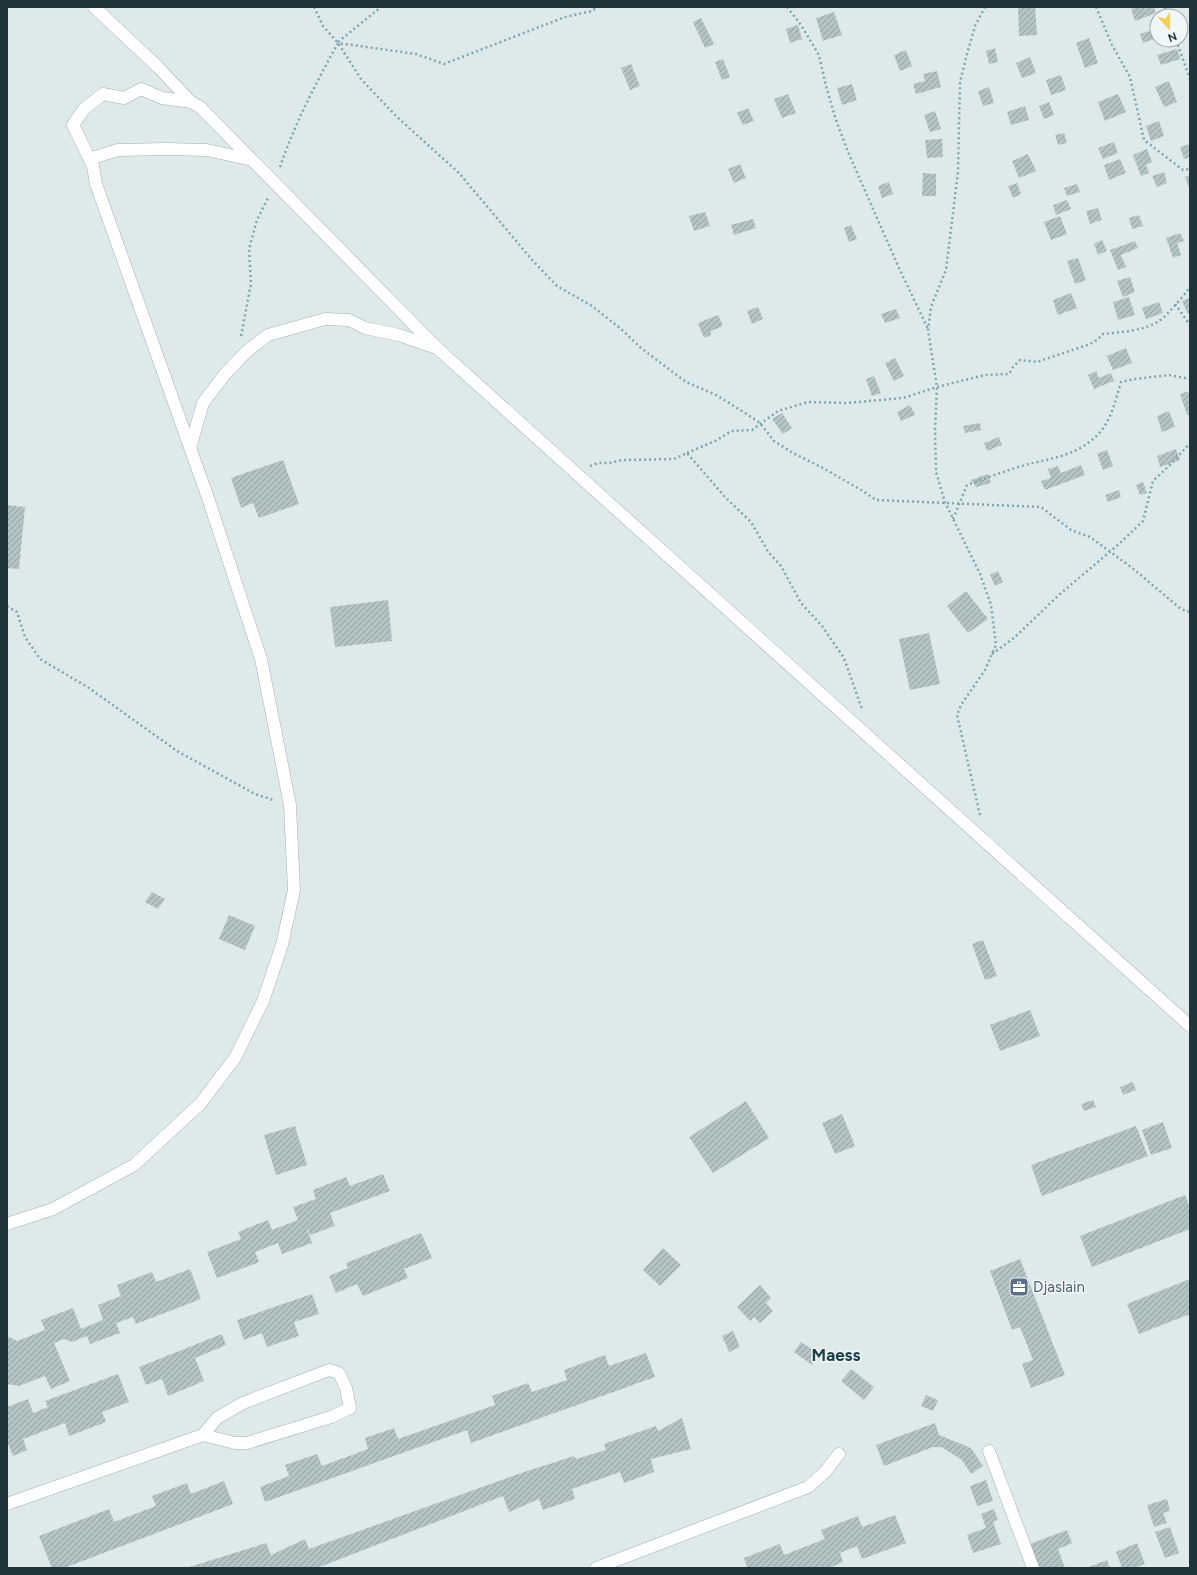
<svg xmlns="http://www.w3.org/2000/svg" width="1197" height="1575" font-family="Figtree,sans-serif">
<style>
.building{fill:url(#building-hatch)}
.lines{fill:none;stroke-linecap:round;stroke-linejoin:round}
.street-casing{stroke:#a1b0b2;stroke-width:13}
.path{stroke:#7ea5af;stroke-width:2.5;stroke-dasharray:2 3;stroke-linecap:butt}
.street{stroke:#fff;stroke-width:12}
.labels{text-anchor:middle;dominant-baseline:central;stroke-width:3;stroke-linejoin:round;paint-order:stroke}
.service-label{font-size:15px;fill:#4e5e75;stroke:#eff7f7;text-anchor:start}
.quarter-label{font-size:17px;font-weight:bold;fill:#1b3f4d;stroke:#eff7f7}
</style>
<defs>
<pattern id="building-hatch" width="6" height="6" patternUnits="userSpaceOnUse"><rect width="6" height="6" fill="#b4c4c5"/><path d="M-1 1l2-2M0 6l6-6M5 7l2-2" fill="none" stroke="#92a0a1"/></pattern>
</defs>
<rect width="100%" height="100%" fill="#deeaea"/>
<path class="building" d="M 1018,7 L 1035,7 L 1037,35 L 1019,36 Z
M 1136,7 L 1154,7 L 1156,13 L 1135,21 L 1131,9 Z
M 834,12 L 842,35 L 823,41 L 816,18 Z
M 701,18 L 714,44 L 705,48 L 693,22 Z
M 798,25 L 802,39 L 790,43 L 786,29 Z
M 1155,29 L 1157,38 L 1143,43 L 1140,34 Z
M 1089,38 L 1098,63 L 1085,68 L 1076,43 Z
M 995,48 L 998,62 L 989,64 L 986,51 Z
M 1177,49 L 1180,59 L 1161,65 L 1157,55 Z
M 906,50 L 912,66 L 900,71 L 894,55 Z
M 1030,57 L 1036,73 L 1022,78 L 1016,63 Z
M 723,59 L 730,77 L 722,80 L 715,62 Z
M 631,64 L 640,86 L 630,90 L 621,68 Z
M 937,71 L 941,87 L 916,94 L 913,84 L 925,81 L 923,74 Z
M 1061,75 L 1066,90 L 1051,95 L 1046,80 Z
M 1169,81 L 1177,102 L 1164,107 L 1155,87 Z
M 852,84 L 857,100 L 842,105 L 837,88 Z
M 989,87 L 994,103 L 983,106 L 978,91 Z
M 788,94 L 796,113 L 782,118 L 774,99 Z
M 1118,94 L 1126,112 L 1105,121 L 1098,102 Z
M 1049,102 L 1054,115 L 1044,119 L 1039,106 Z
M 1025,106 L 1029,120 L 1011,125 L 1007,112 Z
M 748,108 L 754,121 L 743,125 L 737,113 Z
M 935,111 L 941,129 L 930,132 L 924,115 Z
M 1159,121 L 1164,136 L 1151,141 L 1146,126 Z
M 1064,133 L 1067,143 L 1058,145 L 1055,135 Z
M 942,139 L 943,157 L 927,158 L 925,140 Z
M 1114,142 L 1118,153 L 1103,159 L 1098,148 Z
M 1190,144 L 1190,157 L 1184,159 L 1180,147 Z
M 1147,149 L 1152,162 L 1146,165 L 1149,173 L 1141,176 L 1133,155 Z
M 1028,154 L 1036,171 L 1019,178 L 1012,161 Z
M 1120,159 L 1126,173 L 1109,180 L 1104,165 Z
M 740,164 L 746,178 L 734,183 L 728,169 Z
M 1164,172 L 1167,183 L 1157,187 L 1152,176 Z
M 923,173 L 936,174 L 936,196 L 922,196 Z
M 1190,175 L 1190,190 L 1185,177 Z
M 889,182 L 893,194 L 882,198 L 878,186 Z
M 1017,183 L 1021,194 L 1013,198 L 1008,186 Z
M 1077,184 L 1080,192 L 1067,196 L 1064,188 Z
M 1067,200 L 1071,209 L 1056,215 L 1053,205 Z
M 1098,208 L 1102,220 L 1090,224 L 1086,211 Z
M 705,212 L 710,226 L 694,231 L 689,216 Z
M 1139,215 L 1143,226 L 1132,229 L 1129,218 Z
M 1060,216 L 1067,234 L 1051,240 L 1044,222 Z
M 753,219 L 756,228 L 734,235 L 731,225 Z
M 851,225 L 857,239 L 849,242 L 844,228 Z
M 1180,233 L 1184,241 L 1177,243 L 1181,255 L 1173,258 L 1166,238 Z
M 1102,240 L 1107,251 L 1098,255 L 1094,244 Z
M 1135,241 L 1138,248 L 1121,255 L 1126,267 L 1118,270 L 1110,250 Z
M 1078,258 L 1086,280 L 1075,284 L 1067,261 Z
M 1130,277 L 1135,292 L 1123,297 L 1117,281 Z
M 1071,293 L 1077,308 L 1058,315 L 1053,300 Z
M 1129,297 L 1135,315 L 1118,320 L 1113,302 Z
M 1190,298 L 1190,313 L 1188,314 L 1182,301 Z
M 1159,302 L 1163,313 L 1146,319 L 1142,308 Z
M 758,307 L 763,319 L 752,324 L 747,311 Z
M 896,309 L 900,318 L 885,323 L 881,314 Z
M 718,315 L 723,326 L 711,331 L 711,335 L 704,338 L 698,323 Z
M 1126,348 L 1132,363 L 1113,370 L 1107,356 Z
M 895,358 L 904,376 L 894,381 L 885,363 Z
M 1096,371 L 1099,378 L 1111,373 L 1114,381 L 1094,389 L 1088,375 Z
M 874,376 L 881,393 L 872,396 L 866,379 Z
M 1190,391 L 1190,414 L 1187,415 L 1180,394 Z
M 910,405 L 915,415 L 901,421 L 897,412 Z
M 1169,411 L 1175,427 L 1162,432 L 1157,416 Z
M 782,413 L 792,428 L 783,434 L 772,419 Z
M 980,423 L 981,430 L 965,433 L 963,426 Z
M 999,437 L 1002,445 L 987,451 L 984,443 Z
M 1176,449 L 1180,460 L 1160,467 L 1157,456 Z
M 1107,450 L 1113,466 L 1103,470 L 1097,454 Z
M 283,460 L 299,504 L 259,518 L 253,503 L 241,508 L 231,478 Z
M 1081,465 L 1085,475 L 1045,490 L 1041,481 L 1051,478 L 1048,469 L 1058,466 L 1061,473 Z
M 988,474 L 991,483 L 976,487 L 971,480 Z
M 1143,482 L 1147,493 L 1140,495 L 1136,485 Z
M 1119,490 L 1121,497 L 1108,502 L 1105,495 Z
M 7,505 L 25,507 L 19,569 L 7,568 Z
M 998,571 L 1003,582 L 995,586 L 990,575 Z
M 966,591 L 988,619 L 968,633 L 947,606 Z
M 388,600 L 392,641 L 335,647 L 330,607 Z
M 929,633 L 940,684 L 910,690 L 899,639 Z
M 152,892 L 165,899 L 158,909 L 145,902 Z
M 229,915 L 255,926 L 245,950 L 219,939 Z
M 983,940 L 997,976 L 985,980 L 972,944 Z
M 1030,1010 L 1040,1036 L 1000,1051 L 990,1025 Z
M 1133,1082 L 1136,1090 L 1123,1095 L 1120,1087 Z
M 1093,1100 L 1096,1107 L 1084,1111 L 1081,1104 Z
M 746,1101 L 769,1138 L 713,1173 L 689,1137 Z
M 842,1114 L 855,1146 L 835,1154 L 822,1123 Z
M 1163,1122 L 1172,1148 L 1151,1155 L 1142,1130 Z
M 295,1126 L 307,1165 L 276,1175 L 264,1135 Z
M 1136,1126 L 1148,1156 L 1042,1196 L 1031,1165 Z
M 383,1174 L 390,1191 L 330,1213 L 335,1226 L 310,1235 L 308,1229 L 307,1229 L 312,1243 L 282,1254 L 278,1243 L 255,1252 L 259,1262 L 217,1278 L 207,1252 L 241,1239 L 238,1232 L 268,1220 L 272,1230 L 298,1220 L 293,1207 L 316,1199 L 313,1190 L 346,1177 L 350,1186 Z
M 1185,1195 L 1190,1208 L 1190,1229 L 1092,1267 L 1080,1236 Z
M 421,1233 L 432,1258 L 404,1269 L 408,1278 L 363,1296 L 357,1284 L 336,1293 L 329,1276 L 348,1268 L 346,1263 Z
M 663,1248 L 681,1265 L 660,1286 L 643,1270 Z
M 1020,1259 L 1065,1375 L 1031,1388 L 1022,1364 L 1033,1360 L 1020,1327 L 1012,1330 L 990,1271 Z
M 190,1269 L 201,1299 L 136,1324 L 133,1317 L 116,1323 L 120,1333 L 90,1344 L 87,1336 L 72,1342 L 64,1339 L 54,1343 L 70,1381 L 51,1389 L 45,1376 L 19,1386 L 7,1384 L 7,1336 L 17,1341 L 45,1330 L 41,1320 L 73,1308 L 81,1329 L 103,1320 L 98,1305 L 121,1296 L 117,1285 L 152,1272 L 156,1282 Z
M 1190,1279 L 1190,1314 L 1139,1334 L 1127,1304 Z
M 760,1285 L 771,1298 L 766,1303 L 773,1311 L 760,1323 L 754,1317 L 750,1321 L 737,1307 Z
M 312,1294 L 319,1314 L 294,1322 L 299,1336 L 267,1347 L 262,1333 L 244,1340 L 237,1320 Z
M 733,1331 L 740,1347 L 729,1352 L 722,1336 Z
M 222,1334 L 226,1345 L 195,1358 L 204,1381 L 168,1396 L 162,1379 L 146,1385 L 139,1367 Z
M 801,1342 L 819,1354 L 812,1365 L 794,1352 Z
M 646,1353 L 655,1377 L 471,1443 L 467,1430 L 265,1502 L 260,1487 L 289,1476 L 285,1465 L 317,1454 L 322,1466 L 368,1449 L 365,1438 L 394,1428 L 398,1439 L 495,1405 L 492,1396 L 528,1383 L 532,1392 L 567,1380 L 564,1370 L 605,1355 L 609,1366 Z
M 851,1369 L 874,1387 L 864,1400 L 841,1381 Z
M 118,1374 L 129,1402 L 102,1412 L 106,1422 L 69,1436 L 65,1423 L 23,1439 L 27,1450 L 13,1456 L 7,1441 L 7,1407 L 28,1399 L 33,1413 L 48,1407 L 45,1401 Z
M 926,1395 L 938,1400 L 933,1411 L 921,1406 Z
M 682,1418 L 691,1449 L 651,1459 L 654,1472 L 624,1483 L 620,1472 L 572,1489 L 575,1499 L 543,1510 L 539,1499 L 509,1512 L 503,1496 L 317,1568 L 186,1568 L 266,1543 L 271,1555 L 305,1539 L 309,1549 L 527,1471 L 574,1456 L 576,1459 L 606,1450 L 604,1444 L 656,1426 L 658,1431 Z
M 935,1423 L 939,1435 L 971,1448 L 983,1466 L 971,1474 L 962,1460 L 941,1447 L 933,1447 L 884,1466 L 876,1445 Z
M 986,1480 L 993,1501 L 977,1506 L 970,1486 Z
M 224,1481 L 233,1504 L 64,1568 L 52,1568 L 39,1536 L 109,1509 L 114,1522 L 156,1506 L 152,1496 L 187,1483 L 191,1494 Z
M 1167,1499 L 1170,1511 L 1163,1513 L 1167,1523 L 1154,1527 L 1147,1505 Z
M 994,1509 L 998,1520 L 993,1522 L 1001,1544 L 973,1553 L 967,1535 L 986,1528 L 981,1514 Z
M 895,1515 L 906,1543 L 862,1559 L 857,1546 L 840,1553 L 843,1562 L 829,1568 L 747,1568 L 744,1558 L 780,1544 L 784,1555 L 825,1539 L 821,1530 L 858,1516 L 862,1527 Z
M 1170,1527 L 1179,1553 L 1165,1558 L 1155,1532 Z
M 1067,1530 L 1072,1543 L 1058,1549 L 1065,1568 L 1038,1568 L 1030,1544 Z
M 1137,1543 L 1145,1564 L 1134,1568 L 1122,1568 L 1116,1552 Z
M 1107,1560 L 1110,1568 L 1086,1568 Z"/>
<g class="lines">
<g class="street-casing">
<path id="street" d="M 94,7 L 158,67 L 191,102
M 89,159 L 118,150 L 166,149 L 207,150 L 252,160
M 190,448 L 203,403 L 225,374 L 245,353 L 268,335 L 325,319 L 349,320 L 365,328 L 399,335 L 434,347
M 7,1224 L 53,1209 L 134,1165 L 200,1104 L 235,1058 L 263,1001 L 282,945 L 294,890 L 290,805 L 261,659 L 208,498 L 96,184 L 93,166 L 73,125 L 84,109 L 103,94 L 124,98 L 141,89 L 162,98 L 191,102 L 200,107 L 437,348 L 1190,1026
M 989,1451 L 1033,1568
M 7,1504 L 203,1435 L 235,1443 L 247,1443 L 331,1417 L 350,1408 L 346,1388 L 339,1373 L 329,1370 L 243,1403 L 217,1418 L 203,1435
M 596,1568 L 808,1487 L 825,1472 L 839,1454"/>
</g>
<path class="path" d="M 314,7 L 323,26 L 338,43 L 361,79 L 396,116 L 459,173 L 533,261 L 557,286 L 592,306 L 621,329 L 641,348 L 686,382 L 716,395 L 742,411 L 760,423 L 774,441 L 793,453 L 823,468 L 863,491 L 876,500 L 1041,507 L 1071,530 L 1090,537 L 1131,567 L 1181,609 L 1190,612
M 787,7 L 801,25 L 819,55 L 826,86 L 836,120 L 848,152 L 899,268 L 928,329
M 1096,7 L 1112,45 L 1130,77 L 1144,140 L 1183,170 L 1190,169
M 1165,7 L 1168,16
M 1176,40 L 1190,79
M 338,42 L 381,7
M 280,167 C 295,123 316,83 338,43 L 416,54 L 444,64 L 565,17 L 592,11 L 597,7
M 1175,304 L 1190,325
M 241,336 L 251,284 L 249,249 L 257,220 L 268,198
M 687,453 L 717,440 L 731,431 L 752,430 L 778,411 L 808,402 L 847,403 L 903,398 L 937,387 L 985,375 L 1009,374 L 1013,367 L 1020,360 L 1037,362 L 1090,344 L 1097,340 L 1103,334 C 1121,332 1144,331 1159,321 C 1168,315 1181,298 1189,289 L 1190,287
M 590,466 L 598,463 L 610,463 L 622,460 L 674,459 L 687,453 L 725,497 L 751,522 L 769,553 L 781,566 L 801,603 L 822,626 L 844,658 L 862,709
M 953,519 L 967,485 C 986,478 1005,471 1025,465 C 1048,459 1074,456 1093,439 C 1110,426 1115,402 1121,382 L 1135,379 L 1169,375 L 1190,379
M 7,606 L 17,612 L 25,637 L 40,659 L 89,688 L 177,751 L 255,794 L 273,800
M 992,654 L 1014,638 L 1060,594 L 1119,544 L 1143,521 L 1153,481 L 1174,461 L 1190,443
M 980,815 L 957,715 L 961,705 L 985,670 L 996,645 L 991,605 L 980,574 L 945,502 L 936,472 L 935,429 L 937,387 L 928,330 L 931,307 L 946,270 L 958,172 L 960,82 L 967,54 L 975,26 L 985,7"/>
<use href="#street" class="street"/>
</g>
<defs>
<g id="office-square" transform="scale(1)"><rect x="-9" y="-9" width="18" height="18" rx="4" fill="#5c6f8a" stroke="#eff7f7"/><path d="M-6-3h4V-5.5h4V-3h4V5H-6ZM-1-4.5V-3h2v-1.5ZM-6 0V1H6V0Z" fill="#fff"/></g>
</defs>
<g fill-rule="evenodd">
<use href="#office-square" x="1019" y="1287"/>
</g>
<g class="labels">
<g class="service-label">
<text x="1033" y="1287">Djaslain</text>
</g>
<g class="quarter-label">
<text x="836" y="1355">Maess</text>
</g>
</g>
<rect width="1197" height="1575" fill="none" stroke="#1f343a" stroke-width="16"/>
<g transform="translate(1169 28) rotate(159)"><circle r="19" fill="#eff7f7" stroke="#9ca9ab"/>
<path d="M0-3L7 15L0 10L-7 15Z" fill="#f6ce51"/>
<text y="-6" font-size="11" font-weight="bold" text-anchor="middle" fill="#1f343a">N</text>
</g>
</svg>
